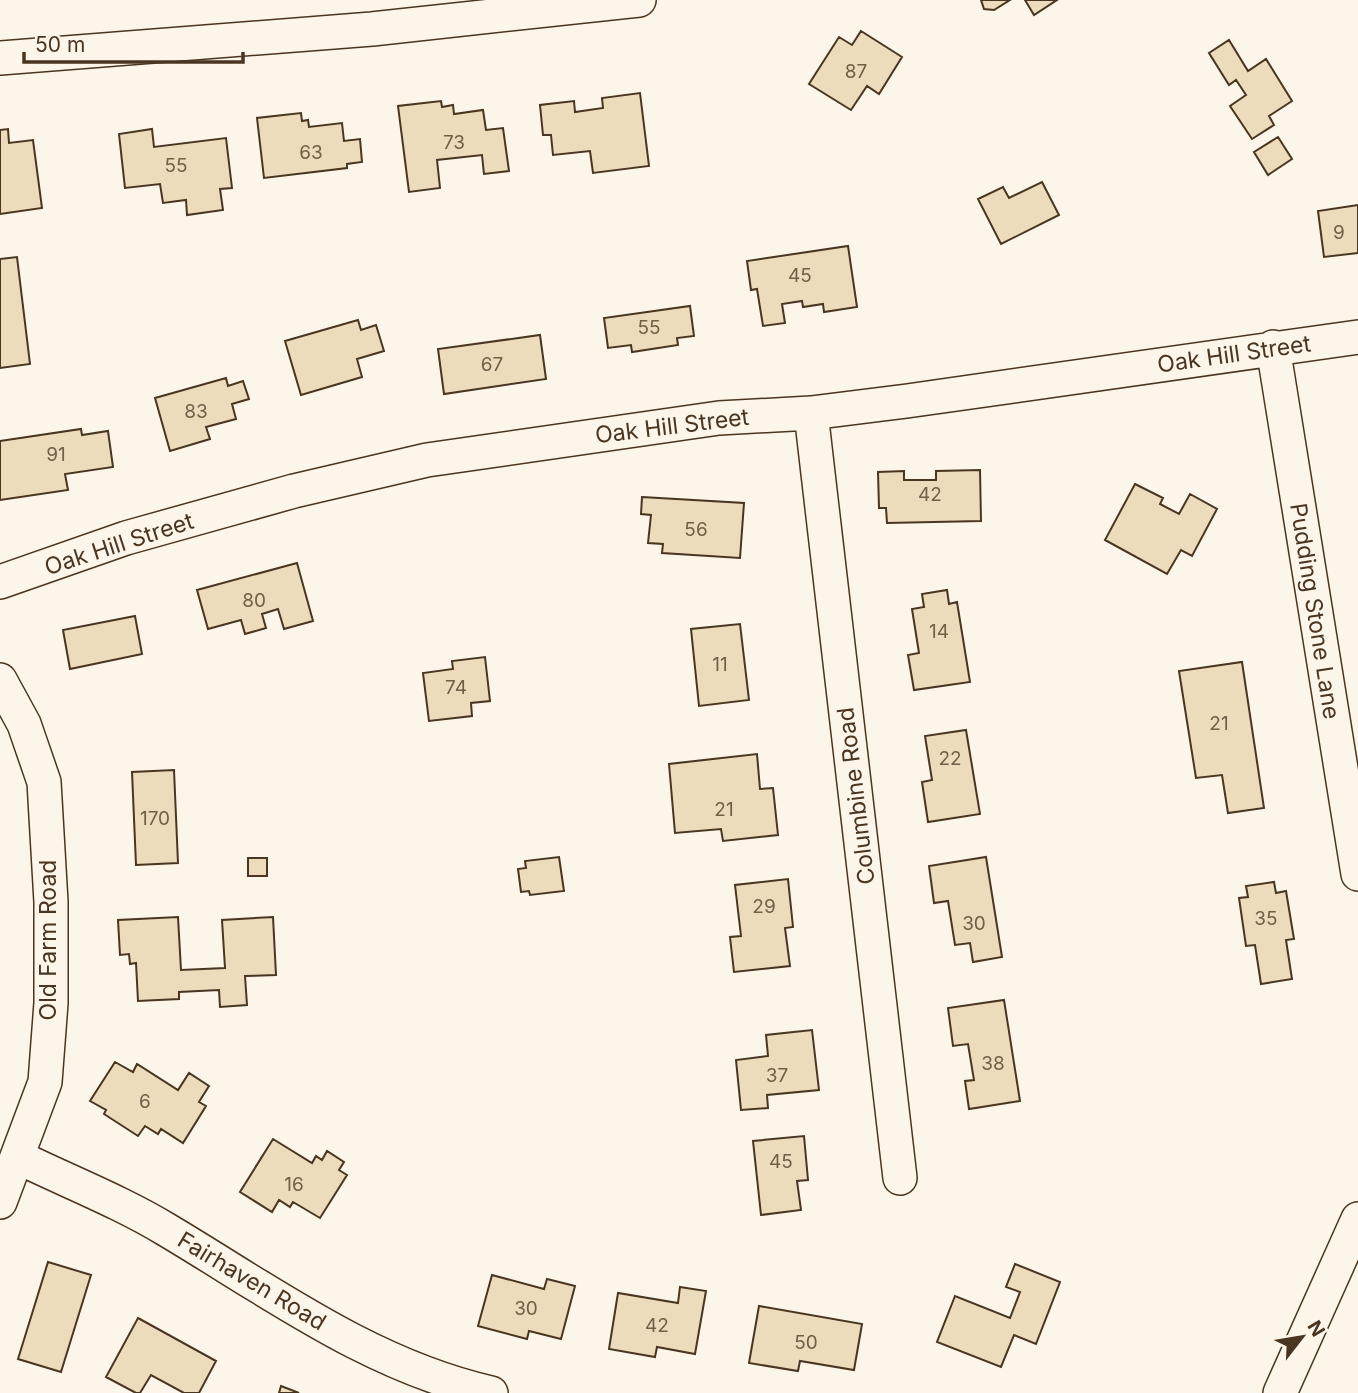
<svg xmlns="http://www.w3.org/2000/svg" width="1358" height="1393" font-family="Inter,sans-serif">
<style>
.building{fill:#ecdcbc;stroke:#4a3520;stroke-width:2}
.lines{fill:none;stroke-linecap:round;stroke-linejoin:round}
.minor-casing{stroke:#4a3520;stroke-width:36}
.minor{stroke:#fbf6e9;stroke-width:33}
.labels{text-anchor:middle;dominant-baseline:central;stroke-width:5;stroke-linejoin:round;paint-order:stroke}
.number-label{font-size:19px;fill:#725f47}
.street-label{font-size:23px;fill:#4a3520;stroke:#fbf6e9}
</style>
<rect width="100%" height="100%" fill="#fbf6e9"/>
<path class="building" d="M 981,0 L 1010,0 L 994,10 L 984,9 Z
M 1025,0 L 1057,0 L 1034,15 Z
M 861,31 L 902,57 L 879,94 L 867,86 L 851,110 L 809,84 L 839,37 L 852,45 Z
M 1229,40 L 1248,71 L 1266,59 L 1292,101 L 1269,116 L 1274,125 L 1252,139 L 1230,106 L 1246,95 L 1236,80 L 1229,85 L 1209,53 Z
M 640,93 L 649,166 L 593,173 L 590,151 L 553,155 L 551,135 L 543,135 L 540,105 L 574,101 L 575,112 L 603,108 L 602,98 Z
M 441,101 L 442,107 L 453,105 L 454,114 L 483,110 L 486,130 L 503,128 L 509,171 L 484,174 L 482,155 L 437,160 L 440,188 L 409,192 L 398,106 Z
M 301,113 L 302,121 L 308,120 L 309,127 L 342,123 L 344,141 L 360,139 L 362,162 L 347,164 L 347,168 L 264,178 L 257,118 Z
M 8,129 L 9,143 L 33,140 L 42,208 L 0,214 L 0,130 Z
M 152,129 L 154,147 L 226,138 L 232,188 L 220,189 L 223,210 L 187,215 L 186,200 L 163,203 L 160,184 L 125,188 L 119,134 Z
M 1278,137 L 1292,159 L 1268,175 L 1254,152 Z
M 1042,182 L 1059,215 L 1001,244 L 978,199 L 1003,187 L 1009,198 Z
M 1358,205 L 1358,253 L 1324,257 L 1318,211 Z
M 848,246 L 857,307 L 824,312 L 823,304 L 803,307 L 802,301 L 782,304 L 785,323 L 763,326 L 757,289 L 751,290 L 747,261 Z
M 17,257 L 30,364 L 0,368 L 0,259 Z
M 690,306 L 694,336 L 677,338 L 678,345 L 632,352 L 631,345 L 608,348 L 604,318 Z
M 358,320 L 361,330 L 376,325 L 384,351 L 357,359 L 362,377 L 301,395 L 285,341 Z
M 540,335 L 546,379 L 444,394 L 438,349 Z
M 226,378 L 228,386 L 243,381 L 249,399 L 232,404 L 236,419 L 206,427 L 210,439 L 170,451 L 155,398 Z
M 81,429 L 82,435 L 108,431 L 113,467 L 65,474 L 68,490 L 0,500 L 0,441 Z
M 980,470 L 981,521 L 887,523 L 886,508 L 879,508 L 878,472 L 904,471 L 904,480 L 936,480 L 936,471 Z
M 1135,484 L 1163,498 L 1160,504 L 1179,514 L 1190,494 L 1217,509 L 1192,556 L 1181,550 L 1167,574 L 1105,540 Z
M 642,497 L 744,503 L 740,558 L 662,553 L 663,544 L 648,543 L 651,515 L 641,514 Z
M 297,563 L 313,621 L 284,629 L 278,609 L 262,614 L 266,628 L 245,634 L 241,620 L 208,629 L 197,590 Z
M 947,590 L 949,604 L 957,602 L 970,682 L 914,690 L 908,655 L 919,653 L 912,609 L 924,607 L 922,594 Z
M 135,616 L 142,654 L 70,669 L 63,630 Z
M 740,624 L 749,700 L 699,706 L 691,629 Z
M 485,657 L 490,701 L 471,703 L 472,716 L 429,721 L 423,673 L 453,669 L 452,661 Z
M 1242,662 L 1264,808 L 1228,813 L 1222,775 L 1196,778 L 1179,671 Z
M 966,730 L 980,814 L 928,822 L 922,782 L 932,780 L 925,736 Z
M 757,754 L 760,789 L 773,788 L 778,835 L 723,841 L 721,829 L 675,833 L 669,764 Z
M 174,770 L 178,863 L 136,865 L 132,772 Z
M 559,857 L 564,891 L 530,895 L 529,891 L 521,892 L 518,869 L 526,868 L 525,861 Z
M 986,857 L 1002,957 L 973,962 L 970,943 L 955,945 L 948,901 L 934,903 L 929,866 Z
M 248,858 L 267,858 L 267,876 L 248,876 Z
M 788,879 L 793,927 L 785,928 L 790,966 L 734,972 L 730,937 L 741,936 L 735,885 Z
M 1274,882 L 1276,893 L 1286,891 L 1294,939 L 1286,940 L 1292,979 L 1261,984 L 1255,945 L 1246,946 L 1239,898 L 1248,897 L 1246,886 Z
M 178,917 L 181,970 L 225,968 L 222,920 L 273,917 L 276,975 L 245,976 L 247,1005 L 220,1007 L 219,990 L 179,992 L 179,999 L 138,1001 L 136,963 L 130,964 L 129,954 L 120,955 L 118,920 Z
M 1004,1000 L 1020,1101 L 969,1109 L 965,1081 L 974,1080 L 968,1044 L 953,1046 L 948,1008 Z
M 812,1030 L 819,1090 L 767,1095 L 768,1108 L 741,1110 L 736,1060 L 768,1056 L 766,1035 Z
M 115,1062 L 133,1072 L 137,1064 L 178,1090 L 189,1073 L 209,1086 L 199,1102 L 206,1106 L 183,1143 L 161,1129 L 158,1134 L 145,1126 L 138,1136 L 104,1114 L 106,1110 L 90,1101 Z
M 804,1136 L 808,1180 L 797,1181 L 801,1210 L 761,1215 L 753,1141 Z
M 273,1139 L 312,1163 L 316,1156 L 322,1160 L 327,1151 L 344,1162 L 339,1170 L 347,1175 L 320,1218 L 293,1202 L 290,1207 L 279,1200 L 272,1212 L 240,1192 Z
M 48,1262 L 91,1275 L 61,1372 L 18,1359 Z
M 1015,1264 L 1060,1282 L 1036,1344 L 1014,1335 L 1001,1367 L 937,1342 L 955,1296 L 1010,1318 L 1020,1292 L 1006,1287 Z
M 492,1275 L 544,1289 L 547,1279 L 575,1286 L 561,1339 L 529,1331 L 527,1339 L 478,1326 Z
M 680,1287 L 706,1291 L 695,1354 L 657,1347 L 655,1357 L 609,1349 L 618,1293 L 678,1303 Z
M 759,1306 L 862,1324 L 854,1370 L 800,1361 L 798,1371 L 749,1363 Z
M 138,1318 L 216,1361 L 199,1393 L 184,1393 L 151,1375 L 140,1393 L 136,1393 L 106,1377 Z
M 281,1386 L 299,1393 L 279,1393 Z"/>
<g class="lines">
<g class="minor-casing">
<path id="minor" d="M 0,58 L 372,29 L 639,0
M 1273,347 L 1358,874
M 811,413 L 900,1178
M 0,582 L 126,538 L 294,491 L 427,460 L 719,418 L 811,413 L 907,401 L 1358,337
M 0,680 L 24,724 L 44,782 L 51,902 L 51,1003 L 45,1082 L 0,1202
M 18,1157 C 67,1181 121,1202 167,1230 C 271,1292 371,1366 491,1393
M 1280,1393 L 1358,1219"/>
</g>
<use href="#minor" class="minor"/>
</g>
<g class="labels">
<g class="number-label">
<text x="856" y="71">87</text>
<text x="454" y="142">73</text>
<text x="311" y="152">63</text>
<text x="176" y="165">55</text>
<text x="1339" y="232">9</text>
<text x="800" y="275">45</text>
<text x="649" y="327">55</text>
<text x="492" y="364">67</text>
<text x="196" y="411">83</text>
<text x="56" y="454">91</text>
<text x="930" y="494">42</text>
<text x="696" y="529">56</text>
<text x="254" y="600">80</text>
<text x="939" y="631">14</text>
<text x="720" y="664">11</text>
<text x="456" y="687">74</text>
<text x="1219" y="723">21</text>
<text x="950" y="758">22</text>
<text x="724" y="809">21</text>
<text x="155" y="818">170</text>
<text x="764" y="906">29</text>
<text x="1266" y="918">35</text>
<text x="974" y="923">30</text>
<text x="993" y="1063">38</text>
<text x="777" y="1075">37</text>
<text x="145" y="1101">6</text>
<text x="781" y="1161">45</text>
<text x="294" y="1184">16</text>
<text x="526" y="1308">30</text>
<text x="657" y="1325">42</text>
<text x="806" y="1342">50</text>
</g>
<g class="street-label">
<text transform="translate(1234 354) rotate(-8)">Oak Hill Street</text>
<text transform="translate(672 426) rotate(-7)">Oak Hill Street</text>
<text transform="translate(119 544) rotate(-18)">Oak Hill Street</text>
<text transform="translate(1315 611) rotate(81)">Pudding Stone Lane</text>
<text transform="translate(856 796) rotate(-97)">Columbine Road</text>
<text transform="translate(48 940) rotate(-90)">Old Farm Road</text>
<text transform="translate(252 1281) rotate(31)">Fairhaven Road</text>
</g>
</g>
<g transform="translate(1302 1337) rotate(59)" stroke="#fbf6e9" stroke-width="5" paint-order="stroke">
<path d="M0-5L12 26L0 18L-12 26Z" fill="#4a3520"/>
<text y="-10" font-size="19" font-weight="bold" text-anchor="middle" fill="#4a3520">N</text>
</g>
<path d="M24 52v10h219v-10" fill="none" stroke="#4a3520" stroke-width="3.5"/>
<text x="35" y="52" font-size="21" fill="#4a3520" stroke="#fbf6e9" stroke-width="5" paint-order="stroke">50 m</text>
</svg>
